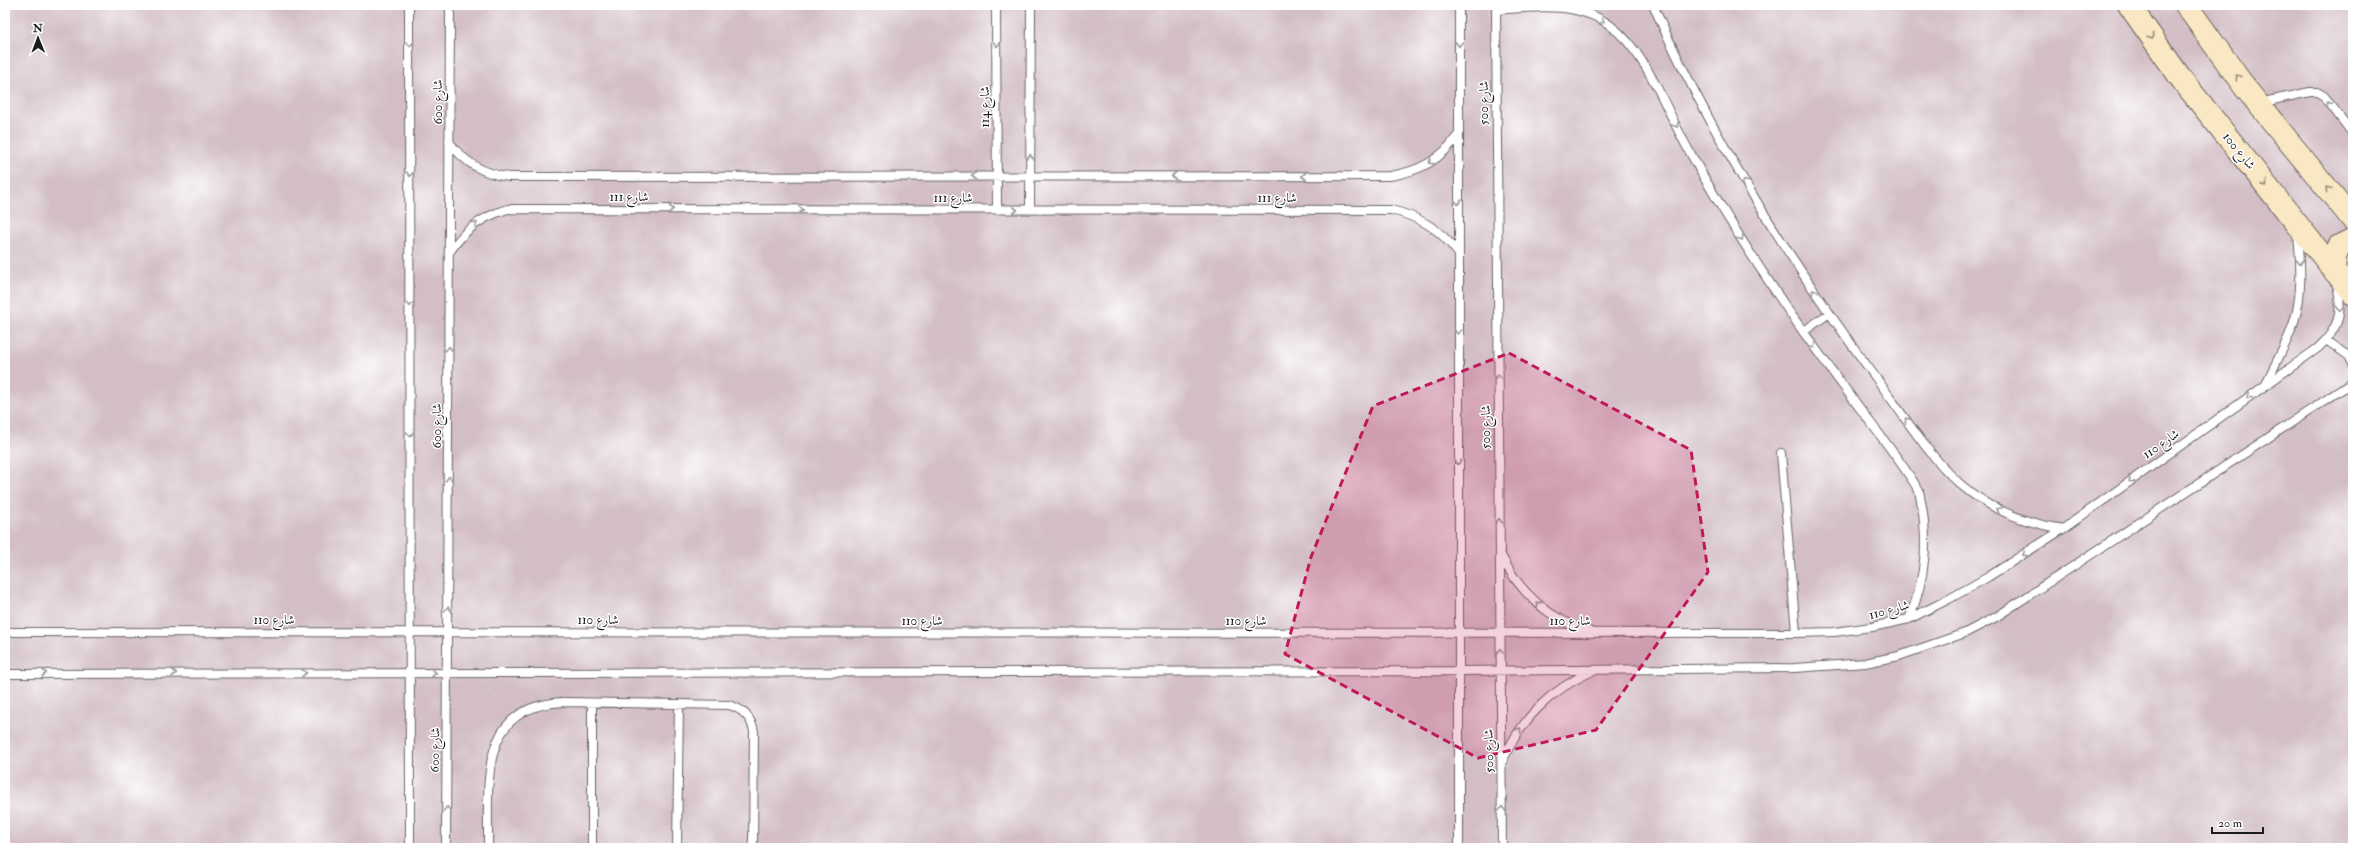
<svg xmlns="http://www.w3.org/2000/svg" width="2358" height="853" font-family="'IM FELL Double Pica',Amiri,serif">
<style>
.industrial{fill:#d2bec4}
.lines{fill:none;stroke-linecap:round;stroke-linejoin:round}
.lane-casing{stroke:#68665f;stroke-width:10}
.secondary-casing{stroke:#68665f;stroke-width:24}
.lane{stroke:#fff;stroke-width:8}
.secondary{stroke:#fae7c3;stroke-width:22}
.oneway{stroke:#999}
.oneway2{stroke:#968c78}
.marked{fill:#c2185b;fill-opacity:0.2;stroke:#c2185b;stroke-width:3;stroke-dasharray:8 5;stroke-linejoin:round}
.labels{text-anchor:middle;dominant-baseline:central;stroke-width:3;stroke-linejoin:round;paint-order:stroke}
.street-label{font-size:13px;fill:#1c1c1c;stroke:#fff}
</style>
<rect width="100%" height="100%" fill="#fff"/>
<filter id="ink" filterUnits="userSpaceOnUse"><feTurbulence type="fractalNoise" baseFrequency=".025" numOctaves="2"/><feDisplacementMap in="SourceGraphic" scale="8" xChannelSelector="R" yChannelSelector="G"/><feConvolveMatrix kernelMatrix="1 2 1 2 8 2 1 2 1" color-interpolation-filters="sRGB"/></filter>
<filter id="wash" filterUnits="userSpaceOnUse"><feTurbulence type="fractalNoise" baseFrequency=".012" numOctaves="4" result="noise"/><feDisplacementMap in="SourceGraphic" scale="16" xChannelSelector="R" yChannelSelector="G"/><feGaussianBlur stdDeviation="0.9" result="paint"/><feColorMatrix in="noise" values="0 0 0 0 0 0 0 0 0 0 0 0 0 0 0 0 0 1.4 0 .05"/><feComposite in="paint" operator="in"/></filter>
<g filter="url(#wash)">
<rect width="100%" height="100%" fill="#f6eedc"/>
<path class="industrial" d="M 5,5 L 2353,5 L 2353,848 L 5,848 Z"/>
</g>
<g filter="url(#ink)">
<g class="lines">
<g class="lane-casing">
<path id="lane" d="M 409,5 L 410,848
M 996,5 L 997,210
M 1459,5 L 1459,848
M 1496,5 L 1502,848
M 1653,5 C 1713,140 1791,264 1879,382 C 1904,416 1928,455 1960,484 C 1989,509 2025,523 2063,529
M 1496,10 C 1534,7 1578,1 1611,26 C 1647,53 1666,110 1688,149 C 1714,196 1742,242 1772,286 C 1802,333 1837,377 1870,422 C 1887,444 1905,467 1919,491 C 1929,536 1927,576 1909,619
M 2259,103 L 2310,92 L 2317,92 L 2324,96 L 2353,134
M 449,142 C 465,163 483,174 509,177 L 1390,176 C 1420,171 1441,160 1458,135
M 1030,210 L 1031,5
M 449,253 C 464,230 481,217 508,209 L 1391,210 C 1420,217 1440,229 1458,253
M 1803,332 L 1828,314
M 2326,340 L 2349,356 L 2353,364
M 2266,384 C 2277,359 2294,332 2298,305 C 2302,282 2300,257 2298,234
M 1781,453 L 1796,633
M 1501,555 C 1519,592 1549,620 1589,631
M 5,632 L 1796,633 L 1834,632 L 1872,627 L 1909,619 L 1949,599 L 1988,577 L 2063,529 L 2318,348 C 2340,328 2343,311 2337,284
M 5,674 L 1458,671 L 1795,668 L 1865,663 L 1899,656 L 1965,633 L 1996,617 L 2353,382
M 592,703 L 592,848
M 1502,762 C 1521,719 1549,691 1592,671
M 446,848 L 450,5
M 488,848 C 489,784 476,704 566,702 L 729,705 C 743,709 751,717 754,731 L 753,848
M 677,848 L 679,704"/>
</g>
<g class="secondary-casing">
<path id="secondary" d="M 2129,5 L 2182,80 L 2353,294
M 2186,5 L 2246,89 L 2353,220
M 2334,271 L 2335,257 L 2339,246 L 2353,239"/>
</g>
<use href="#lane" class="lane"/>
<use href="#secondary" class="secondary"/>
</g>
<defs><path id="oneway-chevron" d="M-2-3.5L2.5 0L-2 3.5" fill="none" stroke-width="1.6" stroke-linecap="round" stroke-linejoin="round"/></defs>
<g class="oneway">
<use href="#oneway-chevron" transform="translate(1602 21) rotate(29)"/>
<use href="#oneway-chevron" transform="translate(410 44) rotate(90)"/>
<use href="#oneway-chevron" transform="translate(997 44) rotate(90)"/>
<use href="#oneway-chevron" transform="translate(1459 44) rotate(90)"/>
<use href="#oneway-chevron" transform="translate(2329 104) rotate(-128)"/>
<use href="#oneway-chevron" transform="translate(1676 125) rotate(62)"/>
<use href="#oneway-chevron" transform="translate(1030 157) rotate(-90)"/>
<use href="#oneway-chevron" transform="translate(1431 162) rotate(148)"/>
<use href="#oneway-chevron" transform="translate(410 174) rotate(90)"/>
<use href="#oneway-chevron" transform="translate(974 176) rotate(180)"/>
<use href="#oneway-chevron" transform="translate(1174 176) rotate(180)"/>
<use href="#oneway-chevron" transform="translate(1304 176) rotate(180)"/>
<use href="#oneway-chevron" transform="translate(1745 182) rotate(-122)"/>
<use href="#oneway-chevron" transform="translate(1458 202) rotate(90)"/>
<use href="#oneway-chevron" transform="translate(671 209)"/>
<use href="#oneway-chevron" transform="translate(801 210)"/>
<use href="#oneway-chevron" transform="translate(1015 210)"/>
<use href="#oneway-chevron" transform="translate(475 224) rotate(-36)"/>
<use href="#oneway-chevron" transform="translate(1741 238) rotate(58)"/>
<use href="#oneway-chevron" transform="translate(2300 262) rotate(88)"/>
<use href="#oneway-chevron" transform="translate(1814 292) rotate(-122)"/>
<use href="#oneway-chevron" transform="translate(410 304) rotate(90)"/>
<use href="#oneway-chevron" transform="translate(2340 309) rotate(98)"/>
<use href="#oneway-chevron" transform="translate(1458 332) rotate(90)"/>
<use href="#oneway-chevron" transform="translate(1813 346) rotate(53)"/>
<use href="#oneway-chevron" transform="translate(449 349) rotate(-90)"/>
<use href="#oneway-chevron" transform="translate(1498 377) rotate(-90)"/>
<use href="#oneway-chevron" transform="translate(2249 396) rotate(145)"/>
<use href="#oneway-chevron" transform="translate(1907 420) rotate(-127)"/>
<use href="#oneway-chevron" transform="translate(410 434) rotate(90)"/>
<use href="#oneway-chevron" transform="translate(1458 462) rotate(90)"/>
<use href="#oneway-chevron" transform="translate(449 479) rotate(-90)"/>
<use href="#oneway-chevron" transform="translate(2131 480) rotate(145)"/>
<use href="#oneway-chevron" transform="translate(1999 510) rotate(-153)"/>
<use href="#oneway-chevron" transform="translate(1499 521) rotate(-90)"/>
<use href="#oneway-chevron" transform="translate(2025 554) rotate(147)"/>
<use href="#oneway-chevron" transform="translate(1538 604) rotate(-140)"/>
<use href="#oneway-chevron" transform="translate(448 609) rotate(-90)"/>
<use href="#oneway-chevron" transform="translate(1500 651) rotate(-91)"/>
<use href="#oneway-chevron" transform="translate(44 673)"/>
<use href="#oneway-chevron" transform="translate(174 673)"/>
<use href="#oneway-chevron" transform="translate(304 673)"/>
<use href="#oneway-chevron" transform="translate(434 673)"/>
<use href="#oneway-chevron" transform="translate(1519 730) rotate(-58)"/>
<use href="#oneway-chevron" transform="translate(447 809) rotate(-89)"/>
<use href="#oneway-chevron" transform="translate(1502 809) rotate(-91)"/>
</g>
<g class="oneway2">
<use href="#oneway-chevron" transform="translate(2151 37) rotate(56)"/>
<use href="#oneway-chevron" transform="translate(2238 77) rotate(-127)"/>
<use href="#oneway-chevron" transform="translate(2265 184) rotate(51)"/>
<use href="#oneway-chevron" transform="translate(2328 189) rotate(-129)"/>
</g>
</g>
<path class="marked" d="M 1509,353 L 1691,450 L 1708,572 L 1596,730 L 1478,758 L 1285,654 L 1311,557 L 1373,406 Z"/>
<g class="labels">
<g class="street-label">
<text transform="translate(438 102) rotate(-90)">شارع 600</text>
<text transform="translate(1484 103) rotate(-90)">شارع 500</text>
<text transform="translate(985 107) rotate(-90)">شارع 114</text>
<text transform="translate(2239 151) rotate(51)">شارع 100</text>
<text x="629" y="197">شارع 111</text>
<text x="953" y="198">شارع 111</text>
<text x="1277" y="198">شارع 111</text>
<text transform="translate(437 426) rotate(-90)">شارع 600</text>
<text transform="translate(1486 427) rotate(-90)">شارع 500</text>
<text transform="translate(2161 444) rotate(-35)">شارع 110</text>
<text transform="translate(1889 610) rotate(-15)">شارع 110</text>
<text x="274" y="620">شارع 110</text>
<text x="598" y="620">شارع 110</text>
<text x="922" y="621">شارع 110</text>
<text x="1246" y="621">شارع 110</text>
<text x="1570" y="621">شارع 110</text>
<text transform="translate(435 750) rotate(-89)">شارع 600</text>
<text transform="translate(1489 751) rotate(-91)">شارع 500</text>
</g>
</g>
<rect width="2358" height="853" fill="none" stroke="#fff" stroke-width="20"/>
<g transform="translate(38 38) rotate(359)" stroke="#ffffff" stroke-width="3" paint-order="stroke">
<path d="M0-3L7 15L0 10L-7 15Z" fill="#1c1c1c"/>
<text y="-6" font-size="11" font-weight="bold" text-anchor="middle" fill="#1c1c1c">N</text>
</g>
<path d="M2212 827v6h51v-6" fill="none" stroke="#1c1c1c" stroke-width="2"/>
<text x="2218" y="827" font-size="12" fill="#1c1c1c" stroke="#ffffff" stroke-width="3" paint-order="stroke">20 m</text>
</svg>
